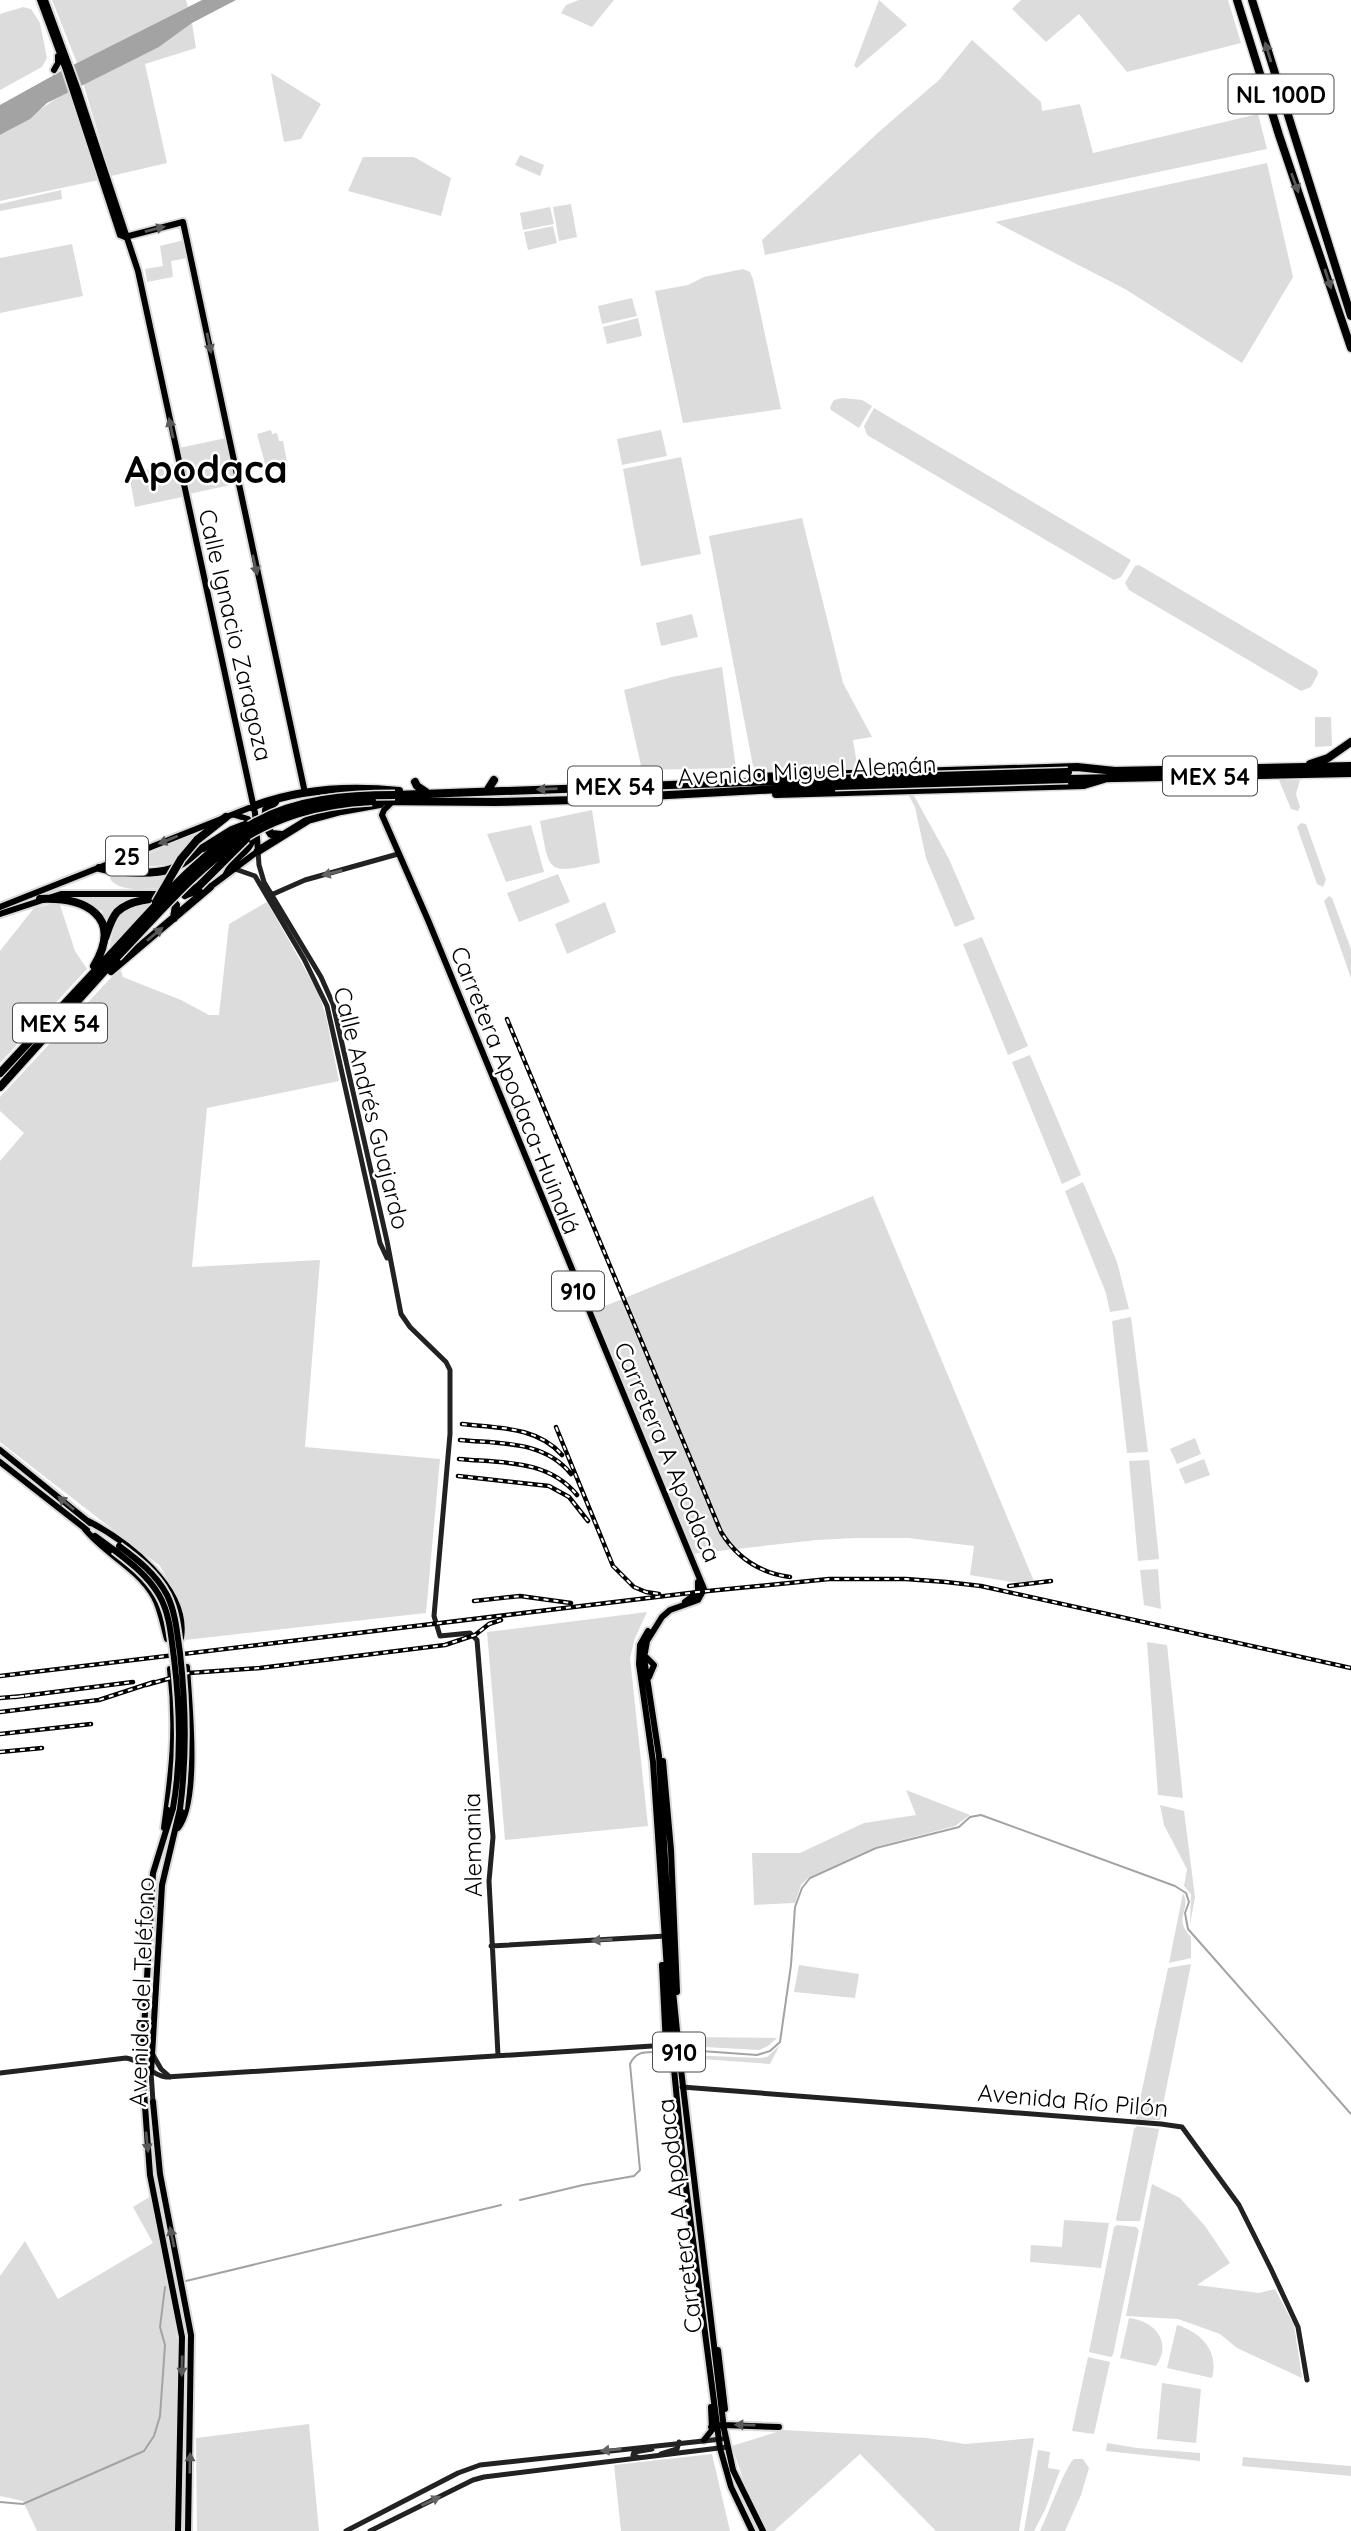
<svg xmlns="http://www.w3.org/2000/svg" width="1351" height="2531" font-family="Quicksand,sans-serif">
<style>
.green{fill:#dcdcdc}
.water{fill:#a3a3a3}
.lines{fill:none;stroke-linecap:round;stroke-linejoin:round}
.stream{stroke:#a3a3a3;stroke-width:2}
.primary-casing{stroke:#dbdbdb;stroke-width:10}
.highway-casing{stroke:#dbdbdb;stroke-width:11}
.secondary{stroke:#222;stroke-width:5}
.primary{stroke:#000;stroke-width:6}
.highway{stroke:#000;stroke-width:8}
.rail-casing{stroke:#000;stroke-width:4.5}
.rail{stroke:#fff;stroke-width:2;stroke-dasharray:5;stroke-linecap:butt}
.primary-bridge-casing{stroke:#dbdbdb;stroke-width:10;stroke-linecap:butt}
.highway-bridge-casing{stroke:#dbdbdb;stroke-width:11;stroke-linecap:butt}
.primary-bridge{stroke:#000;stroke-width:6}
.highway-bridge{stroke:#000;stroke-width:8}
.oneway{fill:#595959}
.oneway2{fill:#646464}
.labels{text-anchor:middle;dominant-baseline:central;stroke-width:5;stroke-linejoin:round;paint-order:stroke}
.shield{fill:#fff;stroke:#4c4c4c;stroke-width:2}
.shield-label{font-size:23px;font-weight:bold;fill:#000}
.street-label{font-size:24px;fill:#000;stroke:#fff}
.town-label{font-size:38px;font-weight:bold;fill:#000;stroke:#fff}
</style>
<rect width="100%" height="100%" fill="#fff"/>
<path class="green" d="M 52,0 L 186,0 L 188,7 L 77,63 Z
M 579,0 L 614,0 L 592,27 L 561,13 L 566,5 Z
M 879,0 L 907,25 L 857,68 L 854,66 Z
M 1021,0 L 1228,0 L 1241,43 L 1127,72 L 1079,14 L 1046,42 L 1012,9 Z
M 23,7 L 31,9 L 40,23 L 47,58 L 42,67 L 0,90 L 0,14 Z
M 192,23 L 196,48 L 145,64 L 167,163 L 111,176 L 83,83 L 159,47 Z
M 972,40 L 1041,102 L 1042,111 L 1080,104 L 1093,153 L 1258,114 L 1267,149 L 765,255 L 762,240 L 881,130 L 939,80 Z
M 271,73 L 321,104 L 301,139 L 284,142 Z
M 70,90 L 99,180 L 0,201 L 0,135 C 26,123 45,104 70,90 Z
M 520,155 L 544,165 L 540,176 L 515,165 Z
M 363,157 L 414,157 L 451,178 L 441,216 L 348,191 Z
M 1267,163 L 1293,277 L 1242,363 L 1125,289 L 995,222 Z
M 61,190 L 62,199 L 0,211 L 0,204 Z
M 571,204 L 577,237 L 559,241 L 553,207 Z
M 550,207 L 554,224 L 523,230 L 520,213 Z
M 553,226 L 557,243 L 528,250 L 524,232 Z
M 184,240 L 187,258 L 171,261 L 173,277 L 147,282 L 145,269 L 163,266 L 160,246 Z
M 72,244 L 83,296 L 0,313 L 0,258 Z
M 743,269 L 750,272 L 753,279 L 781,409 L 683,423 L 655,291 L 688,285 L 704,277 Z
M 632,298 L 637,316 L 602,324 L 598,306 Z
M 638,318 L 642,336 L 607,344 L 603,327 Z
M 843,398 L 862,400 L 872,406 L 859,428 L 831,410 L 830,407 L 834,400 Z
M 874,408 L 1131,560 L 1121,577 L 1114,580 L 867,435 L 864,426 Z
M 271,430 L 272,434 L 277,433 L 279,441 L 283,441 L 288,467 L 267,471 L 257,434 Z
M 661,430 L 667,456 L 622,465 L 617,439 Z
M 226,438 L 235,484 L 189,494 L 179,448 Z
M 681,457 L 701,554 L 641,566 L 623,469 Z
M 176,464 L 182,497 L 135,507 L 129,474 Z
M 802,518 L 843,683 L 872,737 L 853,740 L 858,770 L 764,773 L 758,771 L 753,766 L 709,536 Z
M 1139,565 L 1317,670 L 1318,674 L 1311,687 L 1301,691 L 1129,590 L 1125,583 L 1135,566 Z
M 692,614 L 698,637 L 661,646 L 656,623 Z
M 722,667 L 736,768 L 642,770 L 624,690 L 672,677 Z
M 1315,717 L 1331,717 L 1332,746 L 1315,747 Z
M 1279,780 L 1300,780 L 1296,794 L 1300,807 L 1298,811 L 1291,809 Z
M 907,792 L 912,792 L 949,859 L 975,919 L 955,927 L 926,858 L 915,807 Z
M 592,810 L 600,863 C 546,874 550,874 540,821 Z
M 1301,823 L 1306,824 L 1326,880 L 1323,887 L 1317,884 L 1297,827 Z
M 531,825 L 544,872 L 506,882 L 487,834 Z
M 200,831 L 172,865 L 117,868 Z
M 171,873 L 161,889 C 145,888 120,893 110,879 L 111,875 Z
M 558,874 L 570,902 L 519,922 L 507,893 Z
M 1329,896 L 1332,898 L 1351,949 L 1351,978 L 1324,901 Z
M 78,897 L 142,897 L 125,902 L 107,927 L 102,911 Z
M 59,902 L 75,951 L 87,969 L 0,1063 L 0,951 L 34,908 Z
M 146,902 L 154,902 L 109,950 C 115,920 115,912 146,902 Z
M 267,902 L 318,992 L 326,1016 L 339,1081 L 207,1108 L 192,1267 L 320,1260 L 305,1447 L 440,1459 L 426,1613 L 185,1640 L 185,1622 L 179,1599 L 160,1566 L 0,1442 L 0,1161 L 24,1133 L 0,1111 L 0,1097 L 120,968 L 123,977 L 181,1000 L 209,1015 L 219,1015 L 229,924 Z
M 605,902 L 616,932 L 567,954 L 555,924 Z
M 982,937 L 1028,1046 L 1008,1055 L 963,944 Z
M 1030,1055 L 1081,1175 L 1062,1184 L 1012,1062 Z
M 1083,1182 L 1117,1262 L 1129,1309 L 1110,1312 L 1106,1293 L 1065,1191 Z
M 873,1196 L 1036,1586 L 970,1575 L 974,1546 L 908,1538 L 856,1538 L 817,1540 L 691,1554 L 593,1311 Z
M 1131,1317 L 1148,1452 L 1127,1453 L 1112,1321 Z
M 1195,1438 L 1201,1454 L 1177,1464 L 1170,1449 Z
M 1204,1459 L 1210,1475 L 1185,1484 L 1179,1469 Z
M 1149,1460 L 1159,1559 L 1138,1561 L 1129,1461 Z
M 1158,1569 L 1161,1609 L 1144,1605 L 1140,1570 Z
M 647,1612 L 635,1638 L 630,1658 L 648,1826 L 505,1840 L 487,1632 Z
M 1147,1642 L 1167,1645 L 1183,1798 L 1158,1795 Z
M 906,1790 L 970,1815 L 955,1826 L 875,1847 L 809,1877 L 801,1885 L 795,1903 L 754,1905 L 752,1853 L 800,1853 L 864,1823 L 916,1815 Z
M 1160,1805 L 1184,1811 L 1195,1897 L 1190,1925 L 1191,1894 L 1184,1886 L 1187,1869 L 1164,1825 Z
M 1183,1893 C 1192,1911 1172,1917 1191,1937 L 1191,1958 L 1169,1963 Z
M 1191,1964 L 1160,2120 L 1138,2120 L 1136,2118 L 1168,1968 Z
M 799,1965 L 859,1974 L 855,1998 L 794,1992 Z
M 685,2037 L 777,2038 L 768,2046 L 759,2050 L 687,2046 Z
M 780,2045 L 770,2064 L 688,2058 L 687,2055 L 760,2058 L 767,2057 Z
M 1137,2126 L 1159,2129 L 1140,2221 L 1117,2221 L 1116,2219 L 1134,2129 Z
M 1152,2184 L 1180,2198 L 1205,2226 L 1230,2263 L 1197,2285 L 1259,2293 L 1275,2289 L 1294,2325 L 1302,2378 L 1237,2348 L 1220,2334 L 1178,2319 L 1126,2316 Z
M 151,2196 L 170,2291 L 179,2353 L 176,2531 L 37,2531 L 23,2501 L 0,2496 L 0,2276 L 25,2241 L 58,2299 L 153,2243 L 133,2207 Z
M 1064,2220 L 1109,2223 L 1101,2268 L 1030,2262 L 1031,2245 L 1062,2247 Z
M 1117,2225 L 1136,2227 L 1139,2230 L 1113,2355 L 1111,2357 L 1089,2352 L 1114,2227 Z
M 1129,2318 C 1154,2321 1173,2341 1156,2366 L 1120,2358 Z
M 1177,2325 C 1202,2333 1219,2351 1212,2378 L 1167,2368 Z
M 1088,2357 L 1110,2362 L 1094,2434 L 1072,2431 Z
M 1162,2383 L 1201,2389 L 1196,2443 L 1157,2439 Z
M 309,2424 L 319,2531 L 197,2531 L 196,2438 Z
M 783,2430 L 927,2438 L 965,2444 L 1034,2438 L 1019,2531 L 936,2531 L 860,2454 L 774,2531 L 768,2531 L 749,2497 L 732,2446 Z
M 1107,2443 L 1137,2448 L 1200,2453 L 1200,2461 L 1106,2451 Z
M 1038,2450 L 1050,2452 L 1048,2468 L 1060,2470 L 1045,2510 L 1034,2531 L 1024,2531 Z
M 712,2454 L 730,2531 L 621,2531 L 614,2465 Z
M 1243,2457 L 1351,2466 L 1351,2476 L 1242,2466 Z
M 1074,2459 L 1083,2459 L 1089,2468 L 1081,2495 L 1065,2531 L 1040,2531 C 1047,2518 1066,2464 1074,2459 Z"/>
<path class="water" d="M 202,0 L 236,0 L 192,23 L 159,47 L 47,103 L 30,119 L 0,135 L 0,105 L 63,70 Z"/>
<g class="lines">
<path class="stream" d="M 687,2050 L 757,2055 L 770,2051 L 780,2042 L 791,1965 L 795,1907 L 802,1888 L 810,1878 L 876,1848 L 959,1827 L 970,1817 L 981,1815 L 1175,1886 L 1186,1893 L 1189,1902 L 1185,1913 L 1188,1929 L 1351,2114
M 520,2200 L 583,2185 L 634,2176 L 640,2170 L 630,2064 C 635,2053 642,2052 653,2052
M 186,2281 L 501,2205
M 0,2502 L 23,2504 L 144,2451 L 154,2436 L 160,2416 L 165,2345 L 160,2327 L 165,2287"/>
<g class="primary-casing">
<path id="primary" d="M 40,0 L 66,70 L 120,235 L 125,237 L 183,222 L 305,793
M 45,0 L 78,90 L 138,271 L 255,813 L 258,851 L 210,887 L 187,895
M 54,70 L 58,63 L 58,56
M 394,800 L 384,810 L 382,815 L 428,920 L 704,1589 L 698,1600 L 670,1610 L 662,1617 L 647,1641 L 644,1658 L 659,1756 L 672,1981 L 680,2061 L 724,2429 L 733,2470 L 763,2531
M 226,874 C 236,850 264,853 248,819 L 235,815
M 0,907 L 254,806
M 0,914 L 61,894 L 162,894
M 0,1450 L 90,1523
M 0,1462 L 87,1530
M 84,1528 C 104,1554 137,1567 154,1597 C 161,1610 163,1625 167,1639 L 181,1638 C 189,1588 127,1541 88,1521
M 95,1536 L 114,1550
M 685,1602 L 698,1592 L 698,1582
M 648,1631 L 640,1645 L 639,1664 L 653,1762 L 673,2059 L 684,2171 L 720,2448 L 731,2487 L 752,2531
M 644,1655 L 654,1665 L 649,1677
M 663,1761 L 671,1850 L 677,1992
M 173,1808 L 153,1873 L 142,2065 L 150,2175 L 182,2337 L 178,2531
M 164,1828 C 172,1770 177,1728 170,1669
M 178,1828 C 200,1800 189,1703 187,1667
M 662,1965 L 666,2046
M 151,2072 L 162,1885 L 180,1809
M 153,2102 L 160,2174 L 191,2335 L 188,2531
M 718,2350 L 725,2409
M 711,2427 L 723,2425 L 779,2427
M 704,2440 L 712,2430 L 711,2407"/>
</g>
<g class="highway-casing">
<path id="highway" d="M 1237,0 L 1279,135 L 1351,348
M 1252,0 L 1351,316
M 1310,764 L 1328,758 L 1351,742
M 1113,771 L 1351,766
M 758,777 L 1077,767 L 1115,771
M 1068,779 L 1351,773
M 415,782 L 417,786 L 426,792
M 487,791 L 494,780
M 776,794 L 1084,785 L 1104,779
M 395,795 L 835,779
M 372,801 L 495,802 L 577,800 L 835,786
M 275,802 L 266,810 L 265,824 L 271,834 L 282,835
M 254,806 C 299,789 351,786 399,791
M 197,840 L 226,817
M 258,851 L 308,820 L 341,811 L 380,804
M 99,868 C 116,873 154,875 171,869 C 183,865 193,856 203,848
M 185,895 L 199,886
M 40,899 C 85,897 124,916 94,966
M 105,938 C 108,930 111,919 117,912 C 129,900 154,897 171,900 L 176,905 L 174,918
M 111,971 L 210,887
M 0,1073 L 112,953
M 0,1087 L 117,957"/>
</g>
<path class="secondary" d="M 258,851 L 259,865 L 264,882 L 321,977 L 333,1004 L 387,1241 L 401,1314 L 410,1327 L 446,1362 L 450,1370 L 450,1434 L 434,1616 L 440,1636 L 470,1633 L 477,1640 L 493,1837 L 489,1881 L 498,2055
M 235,869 L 255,876 L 304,959 L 327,1006 L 380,1243 L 387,1258
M 271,895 L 305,880 L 398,854
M 491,1946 L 666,1936
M 153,2055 L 161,2069 L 170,2077
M 151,2072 L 153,2102
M 0,2073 L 126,2058 C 142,2060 150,2075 166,2077 L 668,2045
M 682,2087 L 1161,2124 L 1182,2127 L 1239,2205 L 1271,2269 L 1298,2327 L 1307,2380
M 661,2454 L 677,2449 L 679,2442
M 639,2458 L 633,2455 L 634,2452 L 652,2449
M 346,2531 L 458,2473 L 480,2465 L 722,2439
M 370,2531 L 473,2480 L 484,2477 L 727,2447"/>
<use href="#primary" class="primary"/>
<use href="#highway" class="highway"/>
<g class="rail-casing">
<path id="rail" d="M 507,1019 L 721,1532 C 737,1558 760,1573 790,1577
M 462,1424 C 496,1428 537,1426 562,1455
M 556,1427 L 613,1566 L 634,1587 L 646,1592 L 659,1594
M 460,1440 C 500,1444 544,1440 571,1474
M 459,1459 C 501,1463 548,1459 577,1495
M 458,1476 L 549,1486 L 569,1497 L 588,1521
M 1009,1586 L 1051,1581
M 474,1601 L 520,1596 L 571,1603
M 0,1676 L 698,1592 L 829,1579 L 906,1579 L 946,1582 L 981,1586 L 1351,1668
M 146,1685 L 189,1673 L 260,1668 L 445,1645 L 475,1635 L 489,1624 L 501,1620
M 15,1697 L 133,1682
M 0,1698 L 24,1696
M 0,1712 L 99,1700 L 154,1682
M 0,1734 L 91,1724
M 0,1752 L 42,1748"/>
</g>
<use href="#rail" class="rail"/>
<g class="primary-bridge-casing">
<path id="primary-bridge" d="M 119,1546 C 138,1560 156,1574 167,1595 C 176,1613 177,1634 180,1653 C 186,1706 187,1756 180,1809
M 114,1550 C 131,1563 148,1576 159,1595 C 170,1614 171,1636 174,1658 C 180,1708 182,1758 173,1808"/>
</g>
<g class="highway-bridge-casing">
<path id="highway-bridge" d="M 835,779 L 1068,772
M 835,786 L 1068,779
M 203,848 L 232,830 L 245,825
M 199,886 L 246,839
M 156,902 L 181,859 L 197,840
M 112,953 C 155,907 197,854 254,823 C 296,799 348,795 395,795
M 117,957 C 199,871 243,808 372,801"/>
</g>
<use href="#primary-bridge" class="primary-bridge"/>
<use href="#highway-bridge" class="highway-bridge"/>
</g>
<defs><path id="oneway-solid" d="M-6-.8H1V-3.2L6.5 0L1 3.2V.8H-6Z" transform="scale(1.75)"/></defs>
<g class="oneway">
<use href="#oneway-solid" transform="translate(1268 52) rotate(-107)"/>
<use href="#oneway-solid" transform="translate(1295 183) rotate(70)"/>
<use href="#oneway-solid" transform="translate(155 229) rotate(-14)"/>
<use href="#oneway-solid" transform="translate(1328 279) rotate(72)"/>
<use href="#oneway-solid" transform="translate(209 343) rotate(78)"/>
<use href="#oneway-solid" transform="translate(171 428) rotate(-102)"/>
<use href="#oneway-solid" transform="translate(255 565) rotate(77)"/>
<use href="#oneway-solid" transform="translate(547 789) rotate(178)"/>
<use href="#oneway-solid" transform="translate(168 840) rotate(158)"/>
<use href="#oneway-solid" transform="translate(155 934) rotate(-40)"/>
<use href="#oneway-solid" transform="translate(66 1503) rotate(-140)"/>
<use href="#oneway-solid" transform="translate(147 2142) rotate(84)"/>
<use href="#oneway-solid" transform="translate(172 2237) rotate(-102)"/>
<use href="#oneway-solid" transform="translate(182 2366) rotate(91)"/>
<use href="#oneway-solid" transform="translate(745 2425) rotate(-179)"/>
<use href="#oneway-solid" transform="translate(190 2463) rotate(-89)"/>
</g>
<g class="oneway2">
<use href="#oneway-solid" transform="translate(332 873) rotate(166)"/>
<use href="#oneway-solid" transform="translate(602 1940) rotate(176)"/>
<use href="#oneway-solid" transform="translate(611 2450) rotate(174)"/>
<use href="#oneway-solid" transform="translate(431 2501) rotate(-26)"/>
</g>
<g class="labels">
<g class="shield">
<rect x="1228.5" y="74.5" width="105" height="39" rx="5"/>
<rect x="1163" y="756.5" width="94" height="39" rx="5"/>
<rect x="568" y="766.5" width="94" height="39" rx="5"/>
<rect x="106" y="836.5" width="42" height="39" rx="5"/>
<rect x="13" y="1003.5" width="94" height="39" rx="5"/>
<rect x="552" y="1271.5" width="52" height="39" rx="5"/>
<rect x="653" y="2032.5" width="52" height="39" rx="5"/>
</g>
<g class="shield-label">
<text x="1281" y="94">NL 100D</text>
<text x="1210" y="776">MEX 54</text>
<text x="615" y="786">MEX 54</text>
<text x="127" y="856">25</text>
<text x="60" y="1023">MEX 54</text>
<text x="578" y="1291">910</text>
<text x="679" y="2052">910</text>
</g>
<g class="street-label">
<text transform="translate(236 635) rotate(77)">Calle Ignacio Zaragoza</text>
<text transform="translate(807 770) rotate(-3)">Avenida Miguel Alemán</text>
<text transform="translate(516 1090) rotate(68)">Carretera Apodaca-Huinalá</text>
<text transform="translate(372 1108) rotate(76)">Calle Andrés Guajardo</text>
<text transform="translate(668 1452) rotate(67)">Carretera A Apodaca</text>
<text transform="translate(472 1845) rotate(-91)">Alemania</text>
<text transform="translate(141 1992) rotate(-88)">Avenida del Teléfono</text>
<text transform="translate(1073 2100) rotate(5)">Avenida Río Pilón</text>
<text transform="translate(679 2216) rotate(-97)">Carretera A Apodaca</text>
</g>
<g class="town-label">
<text x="206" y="469">Apodaca</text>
</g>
</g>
</svg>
